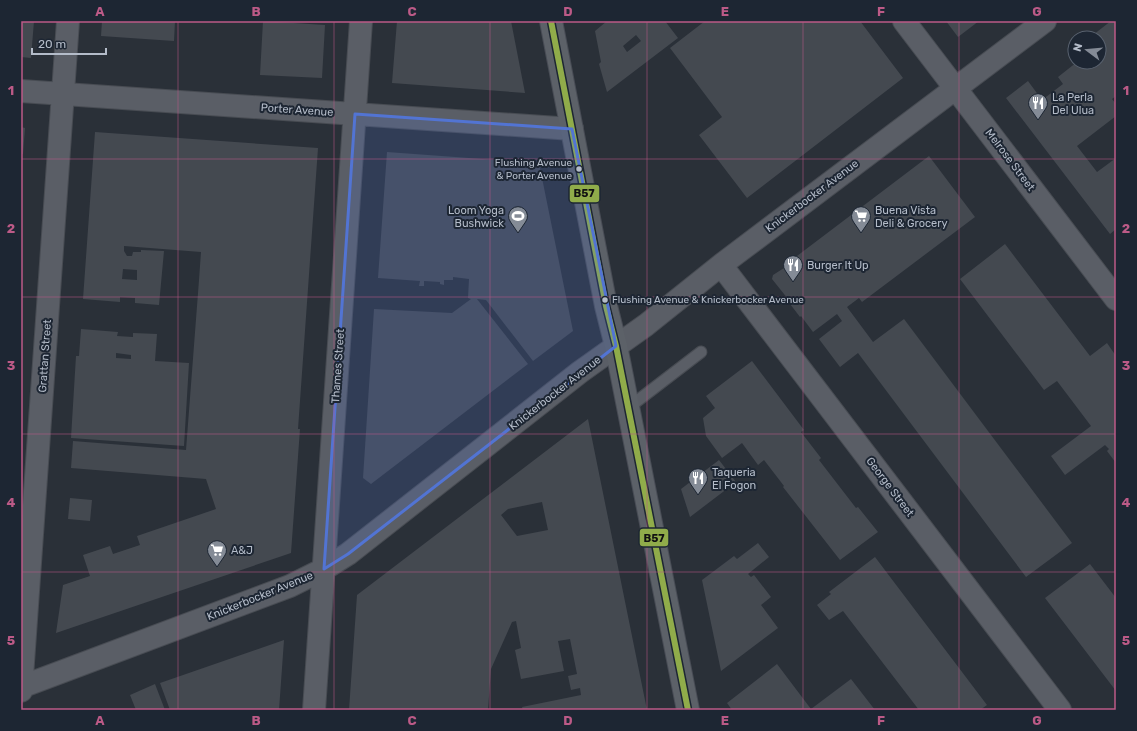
<svg xmlns="http://www.w3.org/2000/svg" width="1137" height="731" font-family="Rubik,sans-serif">
<style>
.building{fill:#444950;fill-rule:evenodd}
.lines{fill:none;stroke-linecap:round;stroke-linejoin:round}
.service-casing{stroke:#484c53;stroke-width:13}
.minor-casing{stroke:#484c53;stroke-width:24}
.primary-casing{stroke:#484c55;stroke-width:24}
.service{stroke:#5a5e66;stroke-width:11}
.minor{stroke:#5a5e66;stroke-width:22}
.primary{stroke:#5c6168;stroke-width:22}
.bus-1-casing{stroke:#1d2633;stroke-width:9}
.bus-1{stroke:#90ac4a;stroke-width:6}
.marked{fill:#5274d3;fill-opacity:0.2;stroke:#5274d3;stroke-width:3;stroke-linejoin:round}
.grid{fill:none;stroke:#bc5a87;stroke-width:1;stroke-opacity:0.55}
.bus-dot{fill:#b4bcc9;stroke:#1d2633;stroke-width:1.5}
.labels{text-anchor:middle;dominant-baseline:central;stroke-width:4;stroke-linejoin:round;paint-order:stroke}
.bus-label{font-size:10px;fill:#b4bcc9;stroke:#1d2633;text-anchor:end}
.poi-label{font-size:11px;fill:#b4bcc9;stroke:#1d2633;text-anchor:start}
.street-label{font-size:11px;fill:#b4bcc9;stroke:#1d2633}
.line-badge{stroke:#1d2633;stroke-width:1.5}
.pale-badge-label{font-size:11px;text-anchor:middle;font-weight:bold;fill:#111}
.neatline{fill:none;stroke:#bc5a87;stroke-width:1.5}
.grid-label{font-size:13px;text-anchor:middle;font-weight:bold;fill:#bc5a87}
</style>
<rect width="100%" height="100%" fill="#2a3038"/>
<path class="building" d="M 21,21 L 34,21 L 31,58 L 21,57 Z
M 102,21 L 175,21 L 174,41 L 101,36 Z
M 263,21 L 325,25 L 322,78 L 260,75 Z
M 397,21 L 511,21 L 525,93 L 392,83 Z
M 607,21 L 665,21 L 678,38 L 607,92 L 599,64 L 601,62 L 595,31 ZM 636,35 L 641,41 L 627,52 L 623,46 Z
M 705,21 L 860,21 L 903,78 L 747,198 L 699,135 L 722,117 L 670,48 Z
M 946,21 L 979,21 L 958,37 Z
M 1111,21 L 1116,21 L 1116,96 L 1112,99 L 1116,104 L 1116,116 L 1077,146 L 1097,172 L 1116,158 L 1116,229 L 1110,234 L 1006,98 L 1028,81 L 1042,100 L 1063,84 L 1058,77 L 1077,62 L 1099,62 L 1099,38 L 1089,38 Z
M 21,127 L 25,128 L 23,154 L 21,154 Z
M 95,132 L 318,148 L 298,429 L 300,429 L 291,553 L 56,633 L 63,585 L 90,576 L 83,555 L 110,546 L 113,554 L 140,545 L 137,536 L 216,509 L 206,479 L 71,468 L 73,441 L 186,450 L 199,280 L 201,252 L 124,246 L 124,251 L 127,256 L 132,256 L 133,252 L 141,252 L 141,250 L 164,251 L 159,305 L 135,303 L 135,298 L 120,297 L 120,302 L 83,299 ZM 123,269 L 137,270 L 137,280 L 122,279 Z
M 387,152 L 539,163 L 573,331 L 533,361 L 486,300 L 477,299 L 528,364 L 371,484 L 363,478 L 374,309 L 452,313 L 471,299 L 468,298 L 469,279 L 453,277 L 453,280 L 444,280 L 444,285 L 440,284 L 440,282 L 424,281 L 424,286 L 419,286 L 420,281 L 378,278 Z
M 929,156 L 975,217 L 862,302 L 859,298 L 847,307 L 873,342 L 904,319 L 1072,543 L 1026,577 L 858,353 L 840,367 L 819,339 L 842,321 L 837,314 L 813,332 L 801,316 L 800,317 L 787,300 L 788,299 L 772,279 L 773,275 L 795,261 L 793,259 Z
M 1005,244 L 1090,356 L 1107,343 L 1116,356 L 1116,463 L 1107,451 L 1109,449 L 1105,445 L 1065,475 L 1051,456 L 1091,426 L 1057,381 L 1044,390 L 960,279 Z
M 81,329 L 118,332 L 117,336 L 133,337 L 133,333 L 157,334 L 155,361 L 189,363 L 184,446 L 71,438 L 76,356 L 79,356 ZM 116,353 L 131,355 L 131,359 L 116,358 Z
M 752,361 L 804,430 L 801,432 L 821,458 L 819,460 L 856,508 L 858,507 L 878,532 L 840,560 L 783,487 L 784,486 L 764,460 L 758,465 L 742,443 L 722,458 L 706,436 L 703,418 L 715,408 L 706,396 Z
M 588,419 L 647,710 L 523,710 L 522,707 L 581,695 L 580,688 L 571,690 L 568,676 L 577,674 L 570,639 L 558,641 L 564,671 L 521,679 L 515,650 L 521,648 L 516,621 L 512,622 L 491,669 L 488,710 L 349,710 L 357,595 ZM 542,502 L 548,530 L 517,536 L 501,515 L 508,509 Z
M 719,460 L 736,482 L 690,517 L 681,489 Z
M 70,498 L 92,500 L 90,521 L 68,519 Z
M 758,543 L 769,557 L 748,574 L 751,577 L 754,575 L 771,597 L 761,605 L 778,628 L 721,671 L 702,580 L 734,556 L 737,559 Z
M 875,557 L 987,705 L 980,710 L 919,710 L 843,611 L 829,620 L 817,605 L 831,594 L 829,592 Z
M 1090,564 L 1116,598 L 1116,691 L 1045,598 Z
M 284,640 L 279,710 L 170,710 L 160,683 Z
M 777,664 L 811,709 L 851,679 L 875,710 L 732,710 L 727,703 Z
M 155,684 L 165,710 L 136,710 L 130,695 Z"/>
<g class="lines">
<g class="service-casing">
<path id="service" d="M 628,408 L 701,352"/>
</g>
<g class="minor-casing">
<path id="minor" d="M 904,21 L 1116,299
M 21,91 L 572,129
M 721,265 L 1060,710
M 21,687 L 290,586 L 324,569 L 348,554 L 580,372 L 646,325 L 721,265 L 1045,21
M 21,691 L 68,21
M 314,710 L 361,21"/>
</g>
<g class="primary-casing">
<path id="primary" d="M 551,21 L 606,306 L 616,346 L 688,710"/>
</g>
<use href="#service" class="service"/>
<use href="#minor" class="minor"/>
<use href="#primary" class="primary"/>
<g class="bus-1-casing">
<path id="bus-1" d="M 551,21 L 606,306 L 616,346 L 688,710"/>
</g>
<use href="#bus-1" class="bus-1"/>
</g>
<path class="marked" d="M 355,114 L 572,129 L 616,346 L 348,554 L 324,569 Z"/>
<path class="grid" d="M 178,21 L 178,710M 334,21 L 334,710M 490,21 L 490,710M 647,21 L 647,710M 803,21 L 803,710M 959,21 L 959,710M 21,159 L 1116,159M 21,297 L 1116,297M 21,434 L 1116,434M 21,572 L 1116,572"/>
<defs>
<g id="restaurant-pin" transform="scale(1)"><path d="M0 17L-7.5 6A9.5 9.5 0 1 1 7.5 6Z" fill="#848b96" stroke="#1d2633"/><path d="M-5-6h1v4h1v-4h1v4h1v-4h1v5L-1.5 .5V6h-2V.5L-5-1ZM5-6V6H3V1.5H1.5Q1.5-4 5-6Z" fill="#fff"/></g>
<g id="stadium-pin" transform="scale(1)"><path d="M0 17L-7.5 6A9.5 9.5 0 1 1 7.5 6Z" fill="#848b96" stroke="#1d2633"/><path d="M0-5a6.5 5 0 1 0 0 10a6.5 5 0 1 0 0-10ZM-3.5-1.8h7v3.6h-7Z" fill="#fff"/></g>
<g id="supermarket-pin" transform="scale(1)"><path d="M0 17L-7.5 6A9.5 9.5 0 1 1 7.5 6Z" fill="#848b96" stroke="#1d2633"/><path d="M-6-5.5h2.5l.6 2H6L4.5 2H-2.5L-4.4-4H-6ZM-1.5 3.2a1.3 1.3 0 1 0 .1 0ZM3 3.2a1.3 1.3 0 1 0 .1 0Z" fill="#fff"/></g>
</defs>
<g fill-rule="evenodd">
<use href="#restaurant-pin" x="1038" y="103"/>
<use href="#stadium-pin" x="518" y="216"/>
<use href="#supermarket-pin" x="861" y="216"/>
<use href="#restaurant-pin" x="793" y="265"/>
<use href="#restaurant-pin" x="698" y="478"/>
<use href="#supermarket-pin" x="217" y="550"/>
</g>
<g class="bus-dot">
<circle cx="579" cy="169" r="3.5"/>
<circle cx="605" cy="300" r="3.5"/>
</g>
<g class="labels">
<g class="bus-label">
<text x="572" y="163">Flushing Avenue<tspan x="572" dy="13">&amp; Porter Avenue</tspan></text>
<text x="612" y="300" text-anchor="start">Flushing Avenue &amp; Knickerbocker Avenue</text>
</g>
<g class="poi-label">
<text x="1052" y="97">La Perla<tspan x="1052" dy="13">Del Ulua</tspan></text>
<text x="504" y="210" text-anchor="end">Loom Yoga<tspan x="504" dy="13">Bushwick</tspan></text>
<text x="875" y="210">Buena Vista<tspan x="875" dy="13">Deli &amp; Grocery</tspan></text>
<text x="807" y="265">Burger It Up</text>
<text x="712" y="472">Taqueria<tspan x="712" dy="13">El Fogon</tspan></text>
<text x="231" y="550">A&amp;J</text>
</g>
<g class="street-label">
<text transform="translate(297 110) rotate(4)">Porter Avenue</text>
<text transform="translate(1010 160) rotate(53)">Melrose Street</text>
<text transform="translate(812 196) rotate(-37)">Knickerbocker Avenue</text>
<text transform="translate(45 356) rotate(-86)">Grattan Street</text>
<text transform="translate(338 366) rotate(-86)">Thames Street</text>
<text transform="translate(555 393) rotate(-38)">Knickerbocker Avenue</text>
<text transform="translate(890 487) rotate(53)">George Street</text>
<text transform="translate(260 596) rotate(-22)">Knickerbocker Avenue</text>
</g>
</g>
<g class="line-badge">
<rect x="569" y="184" width="31" height="19" rx="4" fill="#90ac4a"/>
<rect x="639" y="528" width="30" height="19" rx="4" fill="#90ac4a"/>
</g>
<g class="pale-badge-label">
<text x="584" y="197">B57</text>
<text x="654" y="542">B57</text>
</g>
<rect width="1137" height="731" fill="none" stroke="#1d2633" stroke-width="44"/>
<g transform="translate(1087 50) rotate(286)"><circle r="19" fill="#1d2633" stroke="#59626f"/>
<path d="M0-3L7 15L0 10L-7 15Z" fill="#848b96"/>
<text y="-6" font-size="11" font-weight="bold" text-anchor="middle" fill="#b4bcc9">N</text>
</g>
<path d="M32 48v6h74v-6" fill="none" stroke="#b4bcc9" stroke-width="2"/>
<text x="38" y="48" font-size="12" fill="#b4bcc9" stroke="#1d2633" stroke-width="3" paint-order="stroke">20 m</text>
<rect x="22" y="22" width="1093" height="687" class="neatline"/>
<g class="grid-label">
<text x="100" y="16">A</text>
<text x="256" y="16">B</text>
<text x="412" y="16">C</text>
<text x="568" y="16">D</text>
<text x="725" y="16">E</text>
<text x="881" y="16">F</text>
<text x="1037" y="16">G</text>
<text x="11" y="95">1</text>
<text x="1126" y="95">1</text>
<text x="11" y="233">2</text>
<text x="1126" y="233">2</text>
<text x="11" y="370">3</text>
<text x="1126" y="370">3</text>
<text x="11" y="507">4</text>
<text x="1126" y="507">4</text>
<text x="11" y="645">5</text>
<text x="1126" y="645">5</text>
<text x="100" y="725">A</text>
<text x="256" y="725">B</text>
<text x="412" y="725">C</text>
<text x="568" y="725">D</text>
<text x="725" y="725">E</text>
<text x="881" y="725">F</text>
<text x="1037" y="725">G</text>
</g>
</svg>
